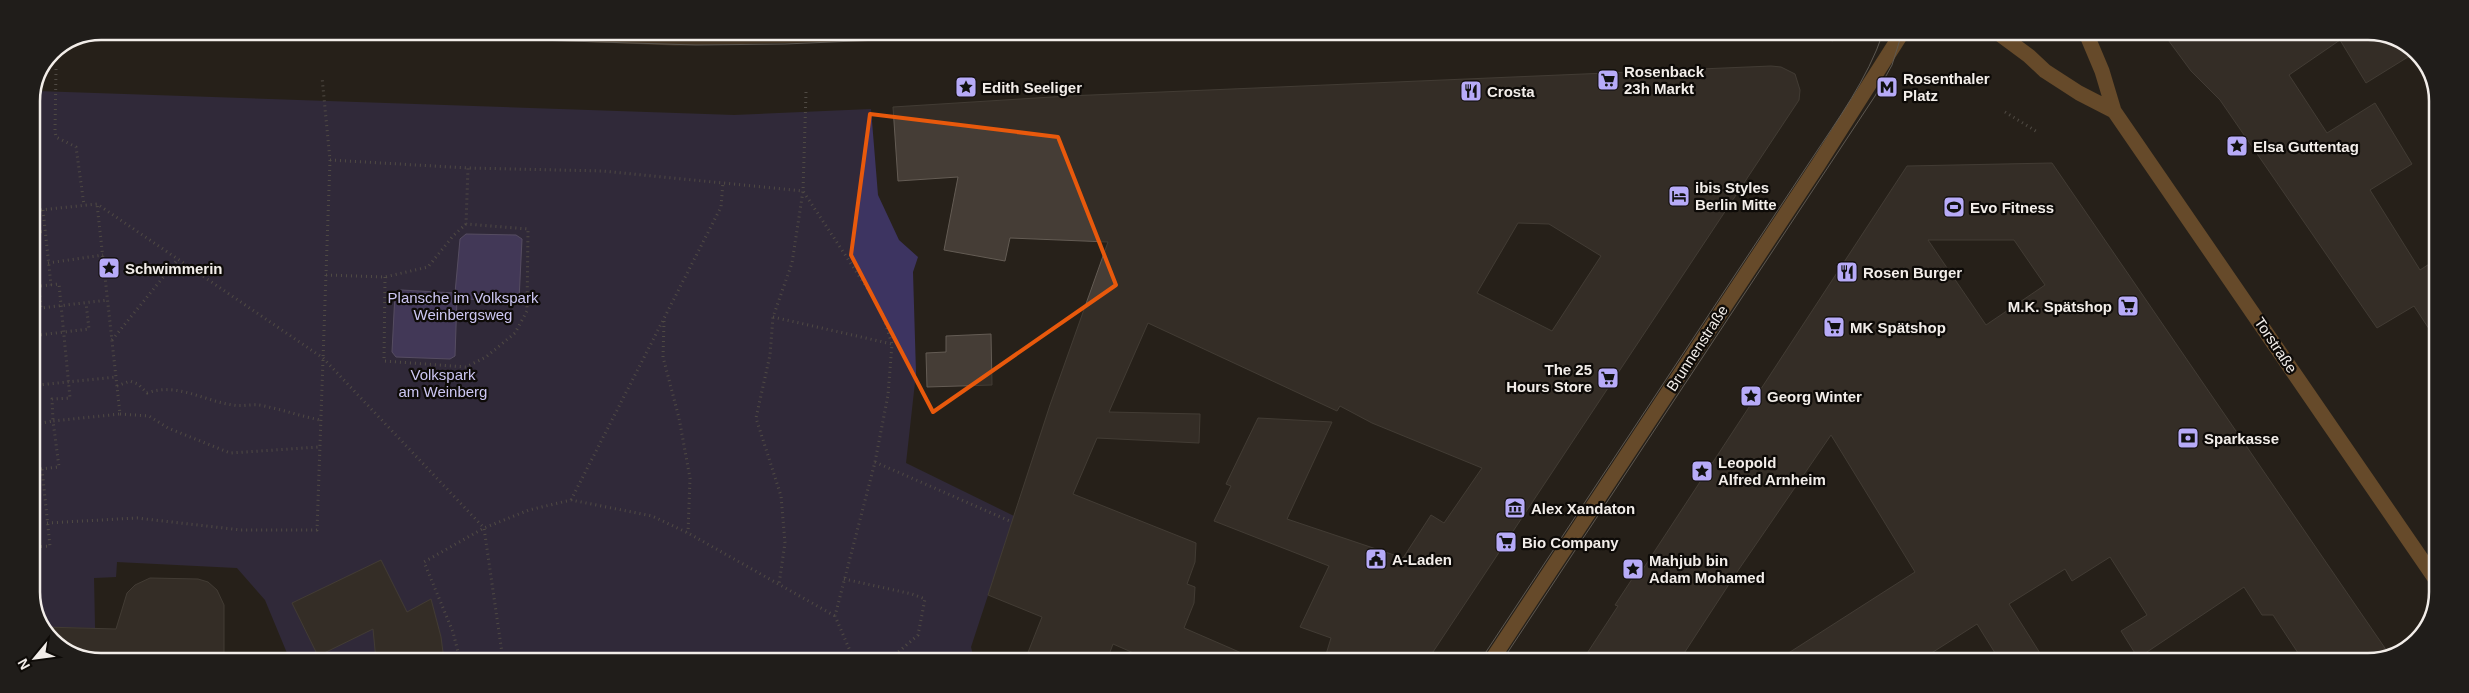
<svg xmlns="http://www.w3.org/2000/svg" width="2469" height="693" font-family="Helvetica,sans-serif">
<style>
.green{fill:#3d3461}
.water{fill:#6554a3;stroke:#8f82b8}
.building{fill:#453d36;stroke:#645c54;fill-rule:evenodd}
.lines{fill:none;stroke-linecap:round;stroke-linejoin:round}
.path{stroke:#827c76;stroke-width:3;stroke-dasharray:1 4;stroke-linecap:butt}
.minor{stroke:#6b5034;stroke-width:15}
.major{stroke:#b37c3e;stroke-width:15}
.tram{stroke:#a09b95;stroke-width:1}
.marked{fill:none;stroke:#e8590c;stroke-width:4;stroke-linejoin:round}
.labels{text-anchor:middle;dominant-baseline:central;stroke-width:4.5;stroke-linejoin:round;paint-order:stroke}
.poi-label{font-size:15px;font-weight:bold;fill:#f2ede9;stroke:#0e0b08;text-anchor:start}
.park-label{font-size:15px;fill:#cdc7f3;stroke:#0e0b08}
.street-label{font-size:15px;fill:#f2ede9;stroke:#0e0b08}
.rim{fill:none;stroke:#f2ede9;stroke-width:2.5}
</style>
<rect width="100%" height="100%" fill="#27211a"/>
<path class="green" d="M 36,91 L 734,115 L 871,109 L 878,195 L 899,240 L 918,257 L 913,272 L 916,373 L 906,463 L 1014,516 L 971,647 L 974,660 L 275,660 L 287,653 L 265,600 L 237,568 L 117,562 L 116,577 L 94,578 L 95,628 L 44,627 L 31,597 L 31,101 Z"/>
<path class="water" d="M 466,234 L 516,235 L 522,239 L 519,300 L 515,303 L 457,298 L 455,356 L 450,359 L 396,357 L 392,352 L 395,293 L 401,290 L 455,293 L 460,239 Z"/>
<path class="building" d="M 2163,33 L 2386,34 L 2416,52 L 2366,83 L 2340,40 L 2289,75 L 2327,133 L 2375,103 L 2412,164 L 2370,190 L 2420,270 L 2437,259 L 2437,341 L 2414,306 L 2377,328 L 2220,100 L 2191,71 Z
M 1771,66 L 1781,67 L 1795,74 L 1800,90 L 1799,100 L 1427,661 L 1324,661 L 1331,638 L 1300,627 L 1329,566 L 1214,521 L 1231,486 L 1226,484 L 1258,418 L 1332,422 L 1287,519 L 1403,558 L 1431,515 L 1444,523 L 1482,468 L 1372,423 L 1340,406 L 1337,411 L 1148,323 L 1109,412 L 1200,414 L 1199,443 L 1097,438 L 1073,494 L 1196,543 L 1195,562 L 1187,584 L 1195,587 L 1194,603 L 1184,628 L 1260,661 L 1152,661 L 1113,644 L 1107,660 L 1025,660 L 1042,617 L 988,595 L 1050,405 L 1108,242 L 1010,238 L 1005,261 L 944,250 L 958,177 L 898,181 L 893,107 L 1068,96 ZM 1518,223 L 1549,224 L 1601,256 L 1552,331 L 1477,293 Z
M 2052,163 L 2389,654 L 2368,662 L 2304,662 L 2273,615 L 2262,615 L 2244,587 L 2138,658 L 2121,631 L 2147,615 L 2110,557 L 2072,581 L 2065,569 L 2009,604 L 2045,661 L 2000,661 L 1977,624 L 1919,661 L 1776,661 L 1915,572 L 1831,435 L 1737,572 L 1679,661 L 1582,661 L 1618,606 L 1615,605 L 1636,573 L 1639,575 L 1907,166 ZM 1928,240 L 2014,240 L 2045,285 L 1986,325 Z
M 991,334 L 992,385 L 927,387 L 926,353 L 946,352 L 946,336 Z
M 381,560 L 407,612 L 431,599 L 441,637 L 444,660 L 376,660 L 373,629 L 318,656 L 292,603 Z
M 150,578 L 198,579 L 208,582 L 217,590 L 224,605 L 224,660 L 83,659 L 48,638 L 44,627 L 116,629 L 127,593 L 135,585 Z"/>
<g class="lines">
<path class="path" d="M 1825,33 L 1835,42
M 1724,34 L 1737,33
M 56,69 L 55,131 L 56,137 L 76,147 L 84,205
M 806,92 L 803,191 L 871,294 L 883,316 L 892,344 L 888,395 L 875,462 L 835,616 L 854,660
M 2005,112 L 2039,133
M 330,160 L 468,168 L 603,171 L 803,191 L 792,263 L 773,317 L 770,355 L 756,418 L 781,496 L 785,543 L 779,584
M 43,210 L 51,285
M 31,211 L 97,204 L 323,358 L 484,528 L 503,660
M 31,233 L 46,231
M 48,263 L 103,255
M 326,275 L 385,277 L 428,267 L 453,236 L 466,224
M 385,277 L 384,361 L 466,367 L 486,357 L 515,333 L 527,311 L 528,229 L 466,224 L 468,168
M 39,286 L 41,308 L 108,300
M 31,287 L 59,284 L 70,398 L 52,399 L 53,421 L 31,425
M 773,317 L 892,344
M 664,321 L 663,357 L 679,418 L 690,478 L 688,533
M 31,336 L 89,329 L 86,303
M 112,340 L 178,259
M 31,371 L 36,370 L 38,385 L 116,377
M 117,386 L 130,381 L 138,384 L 147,393 C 176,382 204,401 233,405 C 243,407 253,403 264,406 C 283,410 301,416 320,420
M 120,414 L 149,416 L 168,428 L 230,453 L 319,447
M 875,462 L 1012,522
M 31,470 L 59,467 L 53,421 L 120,414 L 97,204
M 571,500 L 721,207 L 723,182
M 47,523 L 137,518 L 241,530 L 317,530 L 330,160 L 322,77
M 31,547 L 50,546 L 42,469
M 844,579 L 912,594 L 925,599 L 918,635 L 889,660
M 298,660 L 299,658
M 460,660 L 453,632 L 424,562 L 484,528 L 529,510 L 571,500 L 652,516 L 688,533 L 835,616"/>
<path class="minor" d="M 524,32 L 675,38 L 940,32"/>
<path class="major" d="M 1998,33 L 2029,56 L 2045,71 L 2079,93 L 2114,111
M 2086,33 L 2102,71 L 2114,111 L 2436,580
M 1491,661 L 1818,165 L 1902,33"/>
<path class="tram" d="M 249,31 L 696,45 L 785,44 L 1066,32
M 1480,661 L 1811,160 C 1838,119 1867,80 1883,33
M 1502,661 L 1875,96 L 1892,65 L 1902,33"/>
</g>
<path d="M0 0H2469V693H0ZM 870,114 L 1058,137 L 1116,285 L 933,412 L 851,255 Z" fill="#27211a" fill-opacity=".55" fill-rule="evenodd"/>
<path class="marked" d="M 870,114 L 1058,137 L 1116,285 L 933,412 L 851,255 Z"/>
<defs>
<g id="supermarket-square" transform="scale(1.125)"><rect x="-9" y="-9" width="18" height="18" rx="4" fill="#b7abf8" stroke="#0e0b08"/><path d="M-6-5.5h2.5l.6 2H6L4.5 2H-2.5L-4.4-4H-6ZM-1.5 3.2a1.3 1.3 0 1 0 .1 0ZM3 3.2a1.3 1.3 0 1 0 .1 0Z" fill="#111"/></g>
<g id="sight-square" transform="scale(1.125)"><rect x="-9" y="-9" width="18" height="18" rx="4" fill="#b7abf8" stroke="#0e0b08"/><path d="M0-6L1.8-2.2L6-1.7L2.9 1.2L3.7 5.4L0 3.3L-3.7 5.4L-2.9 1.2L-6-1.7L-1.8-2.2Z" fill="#111"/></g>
<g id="metro-square" transform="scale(1.125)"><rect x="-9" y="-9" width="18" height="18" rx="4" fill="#b7abf8" stroke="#0e0b08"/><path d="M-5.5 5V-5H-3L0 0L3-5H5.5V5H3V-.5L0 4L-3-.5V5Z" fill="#111"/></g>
<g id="restaurant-square" transform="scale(1.125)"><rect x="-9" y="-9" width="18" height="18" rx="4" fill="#b7abf8" stroke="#0e0b08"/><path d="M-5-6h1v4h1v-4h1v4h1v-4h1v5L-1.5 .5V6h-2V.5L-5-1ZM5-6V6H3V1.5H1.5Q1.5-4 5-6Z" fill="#111"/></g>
<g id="hotel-square" transform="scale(1.125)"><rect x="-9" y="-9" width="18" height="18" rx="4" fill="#b7abf8" stroke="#0e0b08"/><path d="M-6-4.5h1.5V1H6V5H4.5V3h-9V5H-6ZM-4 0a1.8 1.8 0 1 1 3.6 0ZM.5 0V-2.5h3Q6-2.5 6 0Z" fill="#111"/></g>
<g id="stadium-square" transform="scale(1.125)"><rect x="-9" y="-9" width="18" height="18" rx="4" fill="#b7abf8" stroke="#0e0b08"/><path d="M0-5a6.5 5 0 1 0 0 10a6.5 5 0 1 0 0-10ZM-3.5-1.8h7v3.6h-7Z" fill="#111"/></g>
<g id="bank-square" transform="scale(1.125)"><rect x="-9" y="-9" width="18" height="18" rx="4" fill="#b7abf8" stroke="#0e0b08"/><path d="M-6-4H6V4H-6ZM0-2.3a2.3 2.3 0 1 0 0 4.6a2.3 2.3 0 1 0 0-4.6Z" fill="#111"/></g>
<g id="museum-square" transform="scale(1.125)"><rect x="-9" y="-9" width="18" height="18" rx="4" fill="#b7abf8" stroke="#0e0b08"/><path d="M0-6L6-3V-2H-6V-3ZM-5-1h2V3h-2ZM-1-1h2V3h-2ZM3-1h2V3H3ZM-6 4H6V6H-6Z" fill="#111"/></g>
<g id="civic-square" transform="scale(1.125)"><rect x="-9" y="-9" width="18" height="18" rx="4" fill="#b7abf8" stroke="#0e0b08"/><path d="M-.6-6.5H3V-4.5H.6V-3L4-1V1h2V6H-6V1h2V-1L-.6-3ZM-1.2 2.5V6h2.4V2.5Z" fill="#111"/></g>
</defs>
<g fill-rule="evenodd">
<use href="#supermarket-square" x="1608" y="80"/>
<use href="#sight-square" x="966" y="87"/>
<use href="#metro-square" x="1887" y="87"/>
<use href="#restaurant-square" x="1471" y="91"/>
<use href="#sight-square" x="2237" y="146"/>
<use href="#hotel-square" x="1679" y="196"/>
<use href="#stadium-square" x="1954" y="207"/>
<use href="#sight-square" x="109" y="268"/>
<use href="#restaurant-square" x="1847" y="272"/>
<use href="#supermarket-square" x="2128" y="306"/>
<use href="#supermarket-square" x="1834" y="327"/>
<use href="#supermarket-square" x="1608" y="378"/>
<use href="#sight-square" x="1751" y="396"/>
<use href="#bank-square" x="2188" y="438"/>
<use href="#sight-square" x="1702" y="471"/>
<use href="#museum-square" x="1515" y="508"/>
<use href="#supermarket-square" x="1506" y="542"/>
<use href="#civic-square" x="1376" y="559"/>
<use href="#sight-square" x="1633" y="569"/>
</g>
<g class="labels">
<g class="poi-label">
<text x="1624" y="71">Rosenback<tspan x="1624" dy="17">23h Markt</tspan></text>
<text x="1903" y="78">Rosenthaler<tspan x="1903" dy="17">Platz</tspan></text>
<text x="982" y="87">Edith Seeliger</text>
<text x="1487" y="91">Crosta</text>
<text x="2253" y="146">Elsa Guttentag</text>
<text x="1695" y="187">ibis Styles<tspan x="1695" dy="17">Berlin Mitte</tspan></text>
<text x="1970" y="207">Evo Fitness</text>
<text x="125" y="268">Schwimmerin</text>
<text x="1863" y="272">Rosen Burger</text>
<text x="2112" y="306" text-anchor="end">M.K. Spätshop</text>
<text x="1850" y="327">MK Spätshop</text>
<text x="1592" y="369" text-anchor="end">The 25<tspan x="1592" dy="17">Hours Store</tspan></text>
<text x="1767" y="396">Georg Winter</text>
<text x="2204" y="438">Sparkasse</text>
<text x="1718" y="462">Leopold<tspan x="1718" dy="17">Alfred Arnheim</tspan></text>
<text x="1531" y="508">Alex Xandaton</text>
<text x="1522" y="542">Bio Company</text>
<text x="1392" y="559">A-Laden</text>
<text x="1649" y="560">Mahjub bin<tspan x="1649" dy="17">Adam Mohamed</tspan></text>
</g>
<g class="park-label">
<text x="463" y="297">Plansche im Volkspark<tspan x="463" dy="17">Weinbergsweg</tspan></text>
<text x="443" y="374">Volkspark<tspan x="443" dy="17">am Weinberg</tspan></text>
</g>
<g class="street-label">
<text transform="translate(2276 345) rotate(56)">Torstraße</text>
<text transform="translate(1697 348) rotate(-57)">Brunnenstraße</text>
</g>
</g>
<path d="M0 0H2469V693H0ZM101 40H2368A61 61 0 0 1 2429 101V592A61 61 0 0 1 2368 653H101A61 61 0 0 1 40 592V101A61 61 0 0 1 101 40Z" fill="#201d1a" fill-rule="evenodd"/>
<path class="rim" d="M101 40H2368A61 61 0 0 1 2429 101V592A61 61 0 0 1 2368 653H101A61 61 0 0 1 40 592V101A61 61 0 0 1 101 40Z"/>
<g transform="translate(35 658) rotate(241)" stroke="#0e0b08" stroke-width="4" paint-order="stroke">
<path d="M0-4L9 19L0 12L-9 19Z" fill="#f2ede9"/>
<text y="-8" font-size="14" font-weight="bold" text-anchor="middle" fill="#f2ede9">N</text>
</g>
</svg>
